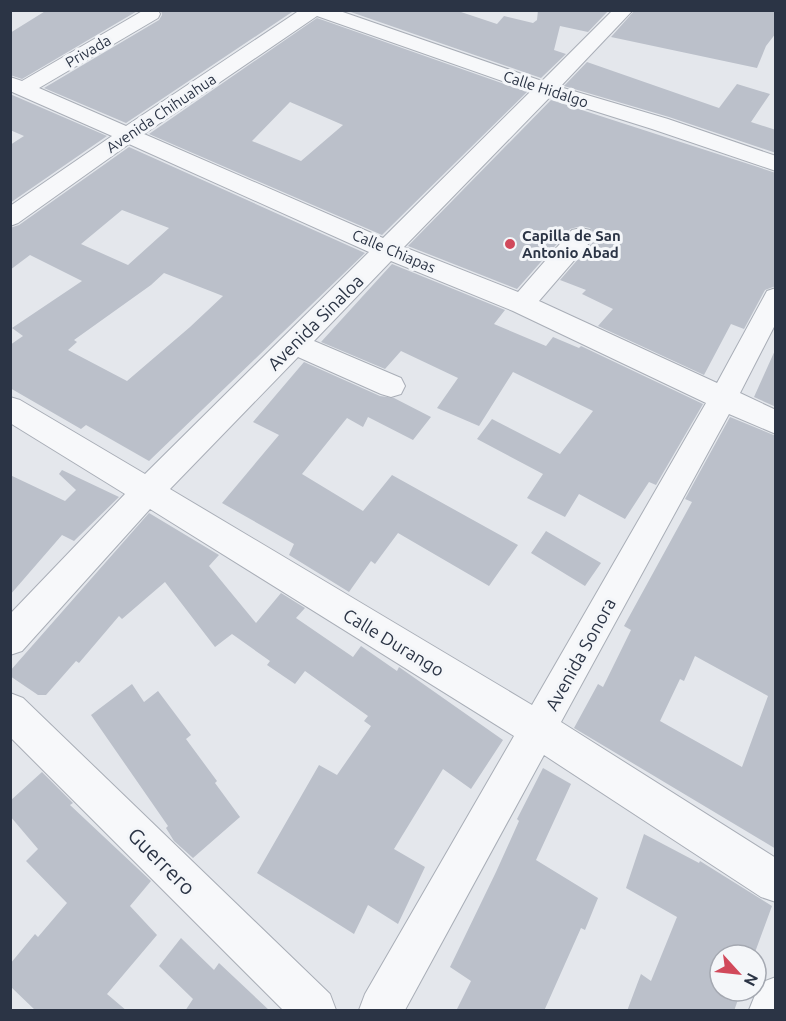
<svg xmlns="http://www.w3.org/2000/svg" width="786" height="1021" font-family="Ubuntu,sans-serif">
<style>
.building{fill:#bbc0ca;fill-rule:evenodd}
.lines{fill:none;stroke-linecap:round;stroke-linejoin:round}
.minor-casing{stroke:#a9aeb7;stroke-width:2}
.minor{fill:#f7f8fa;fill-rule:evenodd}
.poi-dot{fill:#d1495b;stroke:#f4f6f9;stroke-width:2}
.labels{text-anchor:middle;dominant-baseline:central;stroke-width:6;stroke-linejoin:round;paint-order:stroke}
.far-street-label{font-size:15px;fill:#2b3445;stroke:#f4f6f9}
.far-poi-label{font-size:15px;font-weight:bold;fill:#2b3445;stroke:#f4f6f9;text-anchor:start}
.street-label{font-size:18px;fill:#2b3445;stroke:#f4f6f9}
.near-street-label{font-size:21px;fill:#2b3445;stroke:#f4f6f9}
</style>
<rect width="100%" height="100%" fill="#e4e7ec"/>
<path class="building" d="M 47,10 L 139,10 L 22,79 L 10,75 L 10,33 Z
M 161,10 L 295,10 L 126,123 L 44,88 L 159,20 L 162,15 Z
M 345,10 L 455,10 L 497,24 L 504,16 L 533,23 L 537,20 L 538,10 L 609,10 L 588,32 L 560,26 L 554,50 L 566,54 L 541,78 Z
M 635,10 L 776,10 L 776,33 L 766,46 L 757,68 L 611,37 Z
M 317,18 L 527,92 L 382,235 L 149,134 ZM 290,102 L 343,125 L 301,161 L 252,141 Z
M 587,62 L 719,108 L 737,84 L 770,94 L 751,122 L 776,130 L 776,153 L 669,117 L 564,86 Z
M 10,94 L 107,136 L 10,203 L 10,145 L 24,136 L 10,130 Z
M 551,100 L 776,173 L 776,286 L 765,290 L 744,329 L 731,324 L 704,375 L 598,326 L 613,309 L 582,294 L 586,290 L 560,280 L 592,243 L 595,235 L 590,228 L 581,226 L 570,229 L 517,289 L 408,246 Z
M 129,147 L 365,253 L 149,461 L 86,425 L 81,429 L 10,388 L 10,345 L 23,336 L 12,328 L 82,281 L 30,255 L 10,270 L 10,228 L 19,225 ZM 122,210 L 169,228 L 128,265 L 81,244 ZM 164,273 L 223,296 L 190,327 L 127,381 L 68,350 L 77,342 L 74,340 L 151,285 Z
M 392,264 L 505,310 L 494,324 L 546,346 L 553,337 L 579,348 L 581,346 L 703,404 L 656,485 L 649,482 L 625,519 L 579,494 L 565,517 L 527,498 L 543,474 L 477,439 L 492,419 L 560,454 L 593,411 L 513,372 L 479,426 L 437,408 L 458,378 L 401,351 L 385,369 L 321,342 Z
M 776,348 L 776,407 L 754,397 Z
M 304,362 L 380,396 L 394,398 L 431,417 L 413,440 L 368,417 L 363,427 L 347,418 L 302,474 L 363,511 L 392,475 L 518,545 L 489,586 L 398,533 L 375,564 L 371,561 L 349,592 L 289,555 L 294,544 L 222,503 L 279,435 L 253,422 Z
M 730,417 L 776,436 L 776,849 L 574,728 L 598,684 L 603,687 L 631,630 L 624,626 L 692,502 L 685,499 ZM 695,656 L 768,696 L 742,767 L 660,721 L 680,679 L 684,681 Z
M 62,470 L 119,497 L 74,541 L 62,535 L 10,595 L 10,475 L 65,501 L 76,490 L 59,474 Z
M 149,513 L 219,555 L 209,566 L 256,623 L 281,593 L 305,608 L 296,618 L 353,657 L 361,646 L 397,671 L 399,667 L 503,740 L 471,789 L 443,769 L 394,849 L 425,867 L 398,924 L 368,905 L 354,934 L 257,873 L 319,765 L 337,775 L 371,726 L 364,721 L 368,716 L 305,671 L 295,684 L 267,665 L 270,661 L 232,634 L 215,647 L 165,582 L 122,619 L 119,616 L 79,663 L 76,661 L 46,695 L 38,695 L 10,676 L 10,671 Z
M 546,531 L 601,563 L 585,586 L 531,553 Z
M 132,684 L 144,702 L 158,691 L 191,735 L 186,739 L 217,781 L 215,783 L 240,817 L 193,858 L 174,841 L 166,828 L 168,826 L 91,715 Z
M 543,768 L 571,784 L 536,860 L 598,898 L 585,930 L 581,928 L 544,1011 L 456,1011 L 471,981 L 450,967 L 496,872 L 519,821 L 517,819 Z
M 42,772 L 73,803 L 70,805 L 151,881 L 130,906 L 157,935 L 107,994 L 127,1011 L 36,1011 L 10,986 L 10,964 L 35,934 L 38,937 L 67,903 L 26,861 L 38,849 L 10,816 L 10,801 Z
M 644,834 L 699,863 L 700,861 L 772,906 L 754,955 L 720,955 L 720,991 L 741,991 L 734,1011 L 627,1011 L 641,974 L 651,981 L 677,917 L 626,888 Z
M 181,938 L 214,970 L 219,963 L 270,1011 L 185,1011 L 193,999 L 159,966 Z"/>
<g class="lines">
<g class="minor-casing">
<path id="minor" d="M 144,10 L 158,10 L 160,14 L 158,18 L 39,88 L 126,126 L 300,10 L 337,10 L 542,81 L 613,10 L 633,10 L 560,87 L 668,119 L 776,156 L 776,171 L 652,129 L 550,97 L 404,247 L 518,292 L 572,230 L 581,228 L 590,230 L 593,236 L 590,242 L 539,301 L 717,383 L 767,291 L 776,288 L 776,323 L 740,393 L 776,410 L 776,434 L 729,414 L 561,722 L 776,858 L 776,902 L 761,897 L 544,755 L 405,1010 L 359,1010 L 365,994 L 514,736 L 150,509 L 22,651 L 10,655 L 10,614 L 125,494 L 10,423 L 10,397 L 20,400 L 145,474 L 369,252 L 129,144 L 18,223 L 10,226 L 10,206 L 112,136 L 10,91 L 10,77 L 22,81 ZM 317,16 L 531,91 L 383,238 L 144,134 ZM 391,261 L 513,311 L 706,403 L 532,705 L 170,489 L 298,357 L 381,394 L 391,397 L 401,394 L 405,386 L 401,378 L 314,341 Z
M 10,693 L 23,698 L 330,994 L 336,1010 L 283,1010 L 10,737 Z
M 776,977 L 776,1010 L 749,1010 L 760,983 Z"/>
</g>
<use href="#minor" class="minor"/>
</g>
<circle class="poi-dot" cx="510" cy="244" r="6"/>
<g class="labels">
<g class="far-street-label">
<text transform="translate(88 51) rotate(-30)">Privada</text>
<text transform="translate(546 89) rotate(18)">Calle Hidalgo</text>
<text transform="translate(161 113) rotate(-34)">Avenida Chihuahua</text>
<text transform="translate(394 251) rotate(23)">Calle Chiapas</text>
</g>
<g class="far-poi-label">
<text x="522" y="235">Capilla de San<tspan x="522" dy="17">Antonio Abad</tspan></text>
</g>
<g class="street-label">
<text transform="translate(315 322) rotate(-45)">Avenida Sinaloa</text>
<text transform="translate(394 642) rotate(31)">Calle Durango</text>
<text transform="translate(580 654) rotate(-61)">Avenida Sonora</text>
</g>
<g class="near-street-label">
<text transform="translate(162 861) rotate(45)">Guerrero</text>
</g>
</g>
<rect width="786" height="1021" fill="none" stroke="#2b3445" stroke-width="24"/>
<g transform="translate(738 973) rotate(117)"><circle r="28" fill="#f4f6f9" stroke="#a4a8b1" stroke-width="1.5"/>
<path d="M0-4.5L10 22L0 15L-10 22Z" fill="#d1495b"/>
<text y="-9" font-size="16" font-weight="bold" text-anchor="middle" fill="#2b3445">N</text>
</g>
</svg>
